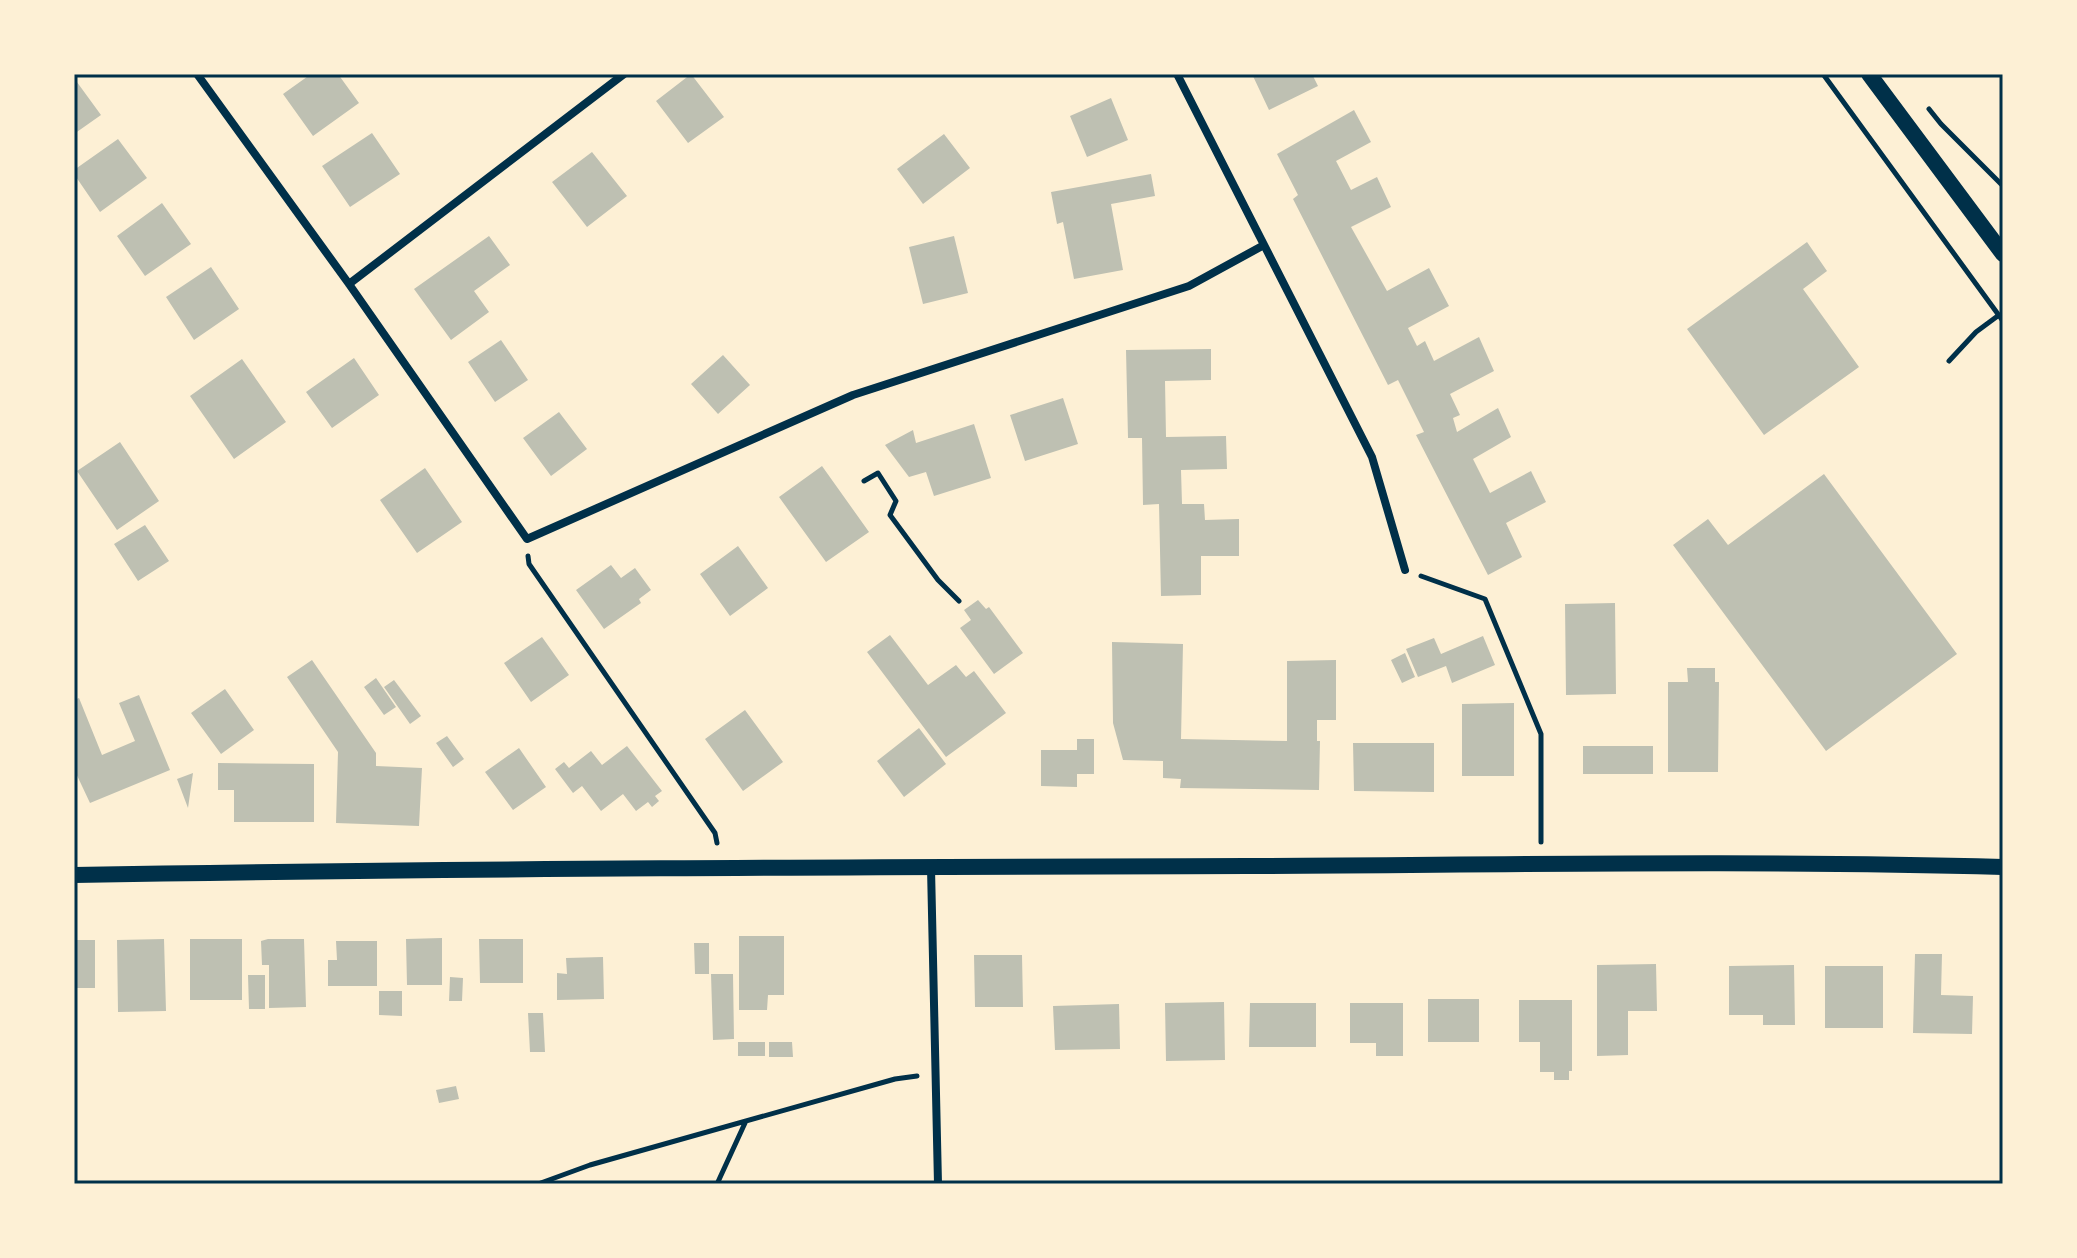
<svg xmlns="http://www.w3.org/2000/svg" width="2077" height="1258" font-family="Cabin,sans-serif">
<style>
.building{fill:#bec0b2}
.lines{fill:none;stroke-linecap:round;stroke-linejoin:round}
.path{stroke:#003049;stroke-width:5}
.minor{stroke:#003049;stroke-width:8}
.secondary{stroke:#003049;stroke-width:16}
.neatline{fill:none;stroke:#003049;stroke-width:3}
</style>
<rect width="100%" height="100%" fill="#fdf0d5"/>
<path class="building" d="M 311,74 L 338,74 L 359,103 L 313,136 L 283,94 Z
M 691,74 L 724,117 L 688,143 L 656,101 Z
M 1252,74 L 1312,74 L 1318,86 L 1269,110 Z
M 74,78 L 101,115 L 74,134 Z
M 1111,98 L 1128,140 L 1087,157 L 1070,116 Z
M 1354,110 L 1371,142 L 1336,161 L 1351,190 L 1377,177 L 1391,207 L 1351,227 L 1387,291 L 1429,268 L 1449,306 L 1408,328 L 1417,346 L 1425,341 L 1434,361 L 1479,337 L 1494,371 L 1450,394 L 1460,415 L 1453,418 L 1457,432 L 1498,408 L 1511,437 L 1473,459 L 1490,493 L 1531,471 L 1546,502 L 1506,523 L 1522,557 L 1488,575 L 1416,435 L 1424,432 L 1398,380 L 1388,385 L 1293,199 L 1298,195 L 1277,154 Z
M 372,133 L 400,174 L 350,207 L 322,166 Z
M 944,134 L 970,168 L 923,204 L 897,169 Z
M 118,139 L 147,178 L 100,212 L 74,174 L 74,170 Z
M 592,152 L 627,196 L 587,227 L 552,182 Z
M 1151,174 L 1155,196 L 1111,204 L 1123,270 L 1074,279 L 1063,222 L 1057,224 L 1051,192 Z
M 162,203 L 191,244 L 145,276 L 117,236 Z
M 489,236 L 510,265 L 474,291 L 489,312 L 451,340 L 414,289 Z
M 954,236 L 968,293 L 923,304 L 909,247 Z
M 1807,242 L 1827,271 L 1803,289 L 1859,367 L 1764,435 L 1687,329 Z
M 211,267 L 239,309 L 194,340 L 166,297 Z
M 501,340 L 528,380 L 495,402 L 468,362 Z
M 1211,349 L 1211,380 L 1165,381 L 1166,437 L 1226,436 L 1227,469 L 1181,470 L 1182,504 L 1204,504 L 1205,520 L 1239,519 L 1239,556 L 1201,556 L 1201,595 L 1161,596 L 1159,504 L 1143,505 L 1142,438 L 1128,438 L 1126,350 Z
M 723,355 L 750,385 L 718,414 L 691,384 Z
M 354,358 L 379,395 L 332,428 L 306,392 Z
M 242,359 L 286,422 L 234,459 L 190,396 Z
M 1063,398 L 1078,444 L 1025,461 L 1010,415 Z
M 559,412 L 587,449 L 551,476 L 523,438 Z
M 974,424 L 991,478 L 934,496 L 926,472 L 909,477 L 885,445 L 913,430 L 916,443 Z
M 120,442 L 159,501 L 117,530 L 77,471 Z
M 822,466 L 869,532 L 826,562 L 779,497 Z
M 425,468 L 462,522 L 417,553 L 380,500 Z
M 1824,474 L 1957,654 L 1826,751 L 1673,545 L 1708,519 L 1728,545 Z
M 145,525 L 169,561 L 138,581 L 114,544 Z
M 738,546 L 768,588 L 730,616 L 700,574 Z
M 611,565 L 621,578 L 635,568 L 651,590 L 639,599 L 641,603 L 604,629 L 576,590 Z
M 978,600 L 986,609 L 989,607 L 1023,653 L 994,674 L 960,628 L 971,620 L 964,610 Z
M 1615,603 L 1616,694 L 1566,695 L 1565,604 Z
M 890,635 L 928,685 L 956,665 L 966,677 L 974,671 L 1006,713 L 946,757 L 867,652 Z
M 1483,636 L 1495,665 L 1452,683 L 1446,666 L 1418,677 L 1406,649 L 1434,638 L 1441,654 Z
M 542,637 L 569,675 L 531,702 L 504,663 Z
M 1112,642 L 1183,644 L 1181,739 L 1287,741 L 1287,661 L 1336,660 L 1336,720 L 1317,720 L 1317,741 L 1320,741 L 1319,790 L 1180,788 L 1181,779 L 1163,778 L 1163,761 L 1123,760 L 1113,723 Z
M 1405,653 L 1415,677 L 1402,683 L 1391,660 Z
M 312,660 L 376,753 L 376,766 L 422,768 L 419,826 L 336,823 L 338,752 L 287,677 Z
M 1687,668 L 1715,668 L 1715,682 L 1719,682 L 1718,772 L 1668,772 L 1668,682 L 1688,682 Z
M 376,678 L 396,707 L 384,715 L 364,687 Z
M 394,680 L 421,716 L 410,724 L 384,687 Z
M 225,689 L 254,730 L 221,754 L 191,713 Z
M 139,695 L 170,770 L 90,803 L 74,769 L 74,700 L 79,698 L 102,755 L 135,741 L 119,703 Z
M 1514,703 L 1514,776 L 1462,776 L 1462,704 Z
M 745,710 L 783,762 L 743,791 L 705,739 Z
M 919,728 L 946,764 L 904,797 L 877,761 Z
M 447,736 L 464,759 L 453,767 L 436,743 Z
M 1077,739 L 1094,739 L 1094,774 L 1077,774 L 1077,787 L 1041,786 L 1041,750 L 1077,750 Z
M 1353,743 L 1434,743 L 1434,792 L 1354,791 Z
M 627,746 L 662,791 L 655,796 L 659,801 L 652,807 L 648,802 L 636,811 L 623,794 L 601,811 L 582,786 L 573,793 L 555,769 L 564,762 L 569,768 L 591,751 L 602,765 Z
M 1583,746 L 1653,746 L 1653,774 L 1583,774 Z
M 519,748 L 546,787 L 513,810 L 485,772 Z
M 218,763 L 314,764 L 314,822 L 234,822 L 234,790 L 218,790 Z
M 193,773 L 188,808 L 177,779 Z
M 739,936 L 784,936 L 784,995 L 768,995 L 767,1010 L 739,1010 Z
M 442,938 L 442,985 L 407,985 L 406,939 Z
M 164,939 L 166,1011 L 118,1012 L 117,940 Z
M 190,939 L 242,939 L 242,1000 L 190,1000 Z
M 268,939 L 304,939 L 306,1007 L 269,1008 L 269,965 L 262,965 L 261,941 Z
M 479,939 L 523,939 L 523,983 L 480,983 Z
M 74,940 L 95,940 L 95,988 L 74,988 Z
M 336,941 L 377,941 L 377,986 L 328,986 L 328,960 L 337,960 Z
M 694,943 L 709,943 L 709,974 L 695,974 Z
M 1915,954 L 1942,954 L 1941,995 L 1973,996 L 1972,1034 L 1913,1033 Z
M 974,955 L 1022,955 L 1023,1007 L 975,1007 Z
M 603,957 L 604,999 L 557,1000 L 557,973 L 567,974 L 566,958 Z
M 1656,964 L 1657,1011 L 1628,1011 L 1628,1055 L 1597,1056 L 1597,965 Z
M 1794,965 L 1795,1025 L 1763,1025 L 1763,1015 L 1729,1015 L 1729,966 Z
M 1825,966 L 1883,966 L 1883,1028 L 1825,1028 Z
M 711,974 L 733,974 L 734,1039 L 713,1040 Z
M 248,975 L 265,975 L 265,1009 L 249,1009 Z
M 450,977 L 463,978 L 462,1001 L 449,1001 Z
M 379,991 L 402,991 L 402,1016 L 379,1015 Z
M 1428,999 L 1479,999 L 1479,1042 L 1428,1042 Z
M 1519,1000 L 1572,1000 L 1572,1071 L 1569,1071 L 1569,1080 L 1554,1080 L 1554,1072 L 1540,1072 L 1540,1042 L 1519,1042 Z
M 1224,1002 L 1225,1060 L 1166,1061 L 1165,1003 Z
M 1250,1003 L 1316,1003 L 1316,1047 L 1249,1047 Z
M 1350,1003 L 1403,1003 L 1403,1056 L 1376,1056 L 1376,1043 L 1350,1043 Z
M 1119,1004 L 1120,1049 L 1055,1050 L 1053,1006 Z
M 528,1013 L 543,1013 L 545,1052 L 530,1052 Z
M 738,1042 L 765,1042 L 765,1056 L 738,1056 Z
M 769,1042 L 792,1042 L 793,1057 L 769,1057 Z
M 456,1086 L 459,1099 L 439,1103 L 436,1090 Z"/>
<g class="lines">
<path class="path" d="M 1823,74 L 2003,321
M 1929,109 L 1941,124 L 2003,186
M 1949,361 L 1976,332 L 1999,315
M 864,481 L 878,473 L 896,501 L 890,515 L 938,580 L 959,601
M 528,556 L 529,564 L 715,833 L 717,843
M 1421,576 L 1485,599 L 1541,734 L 1541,842
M 538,1184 L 590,1165 L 895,1079 L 917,1076
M 717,1184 L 745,1123"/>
<path class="minor" d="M 197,74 L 349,284 L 527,539 L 853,395 L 1189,286 L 1264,245
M 1177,74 L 1372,457 L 1405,570
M 349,284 L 624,74
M 931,868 L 938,1184"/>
<path class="secondary" d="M 1869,74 L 2003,254
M 74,875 C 465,868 856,867 1247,866 C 1499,865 1751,860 2003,867"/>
</g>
<rect width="2077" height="1258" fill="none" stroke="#fdf0d5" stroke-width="152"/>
<rect x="76" y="76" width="1925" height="1106" class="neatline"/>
</svg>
